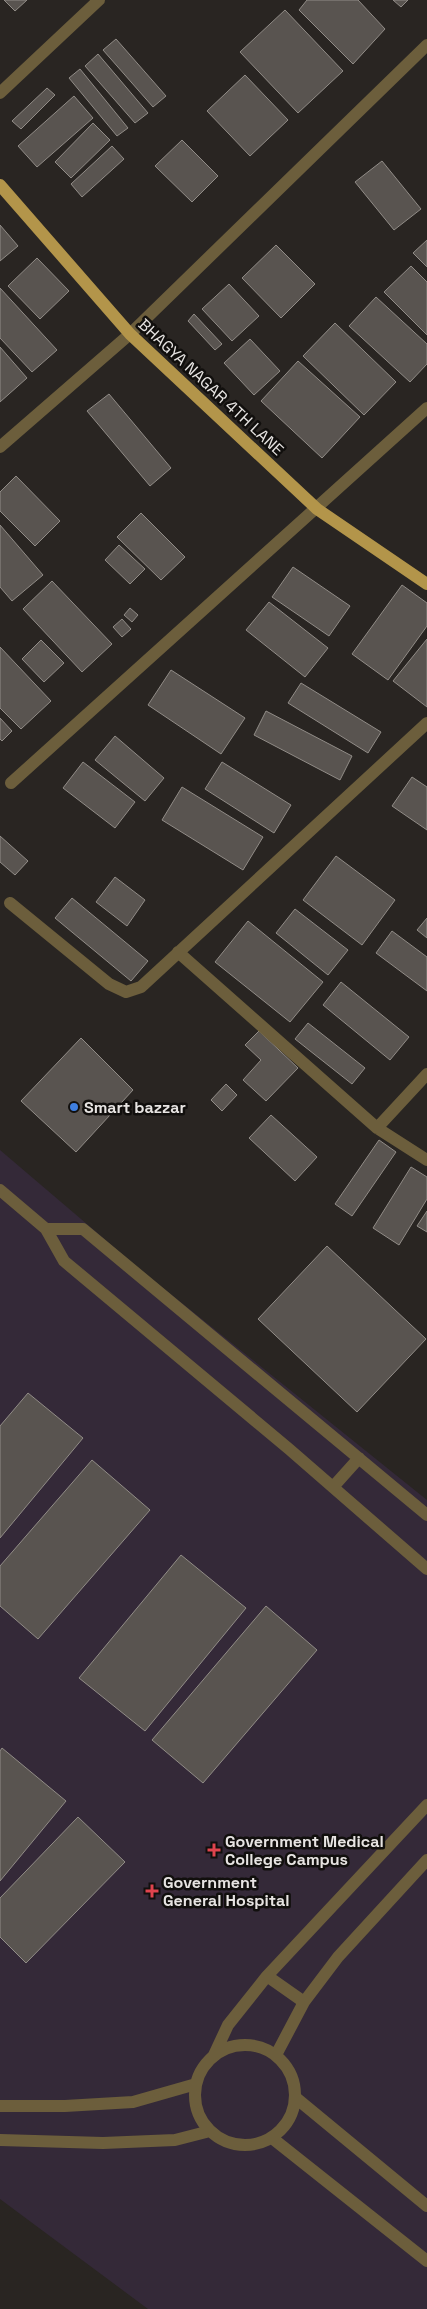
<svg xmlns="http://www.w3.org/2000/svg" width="427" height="2309" font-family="'Space Grotesk',sans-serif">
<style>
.medical{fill:#342938}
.building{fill:#595450;stroke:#918c87}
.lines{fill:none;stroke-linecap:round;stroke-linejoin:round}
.minor{stroke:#6c5e3c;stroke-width:12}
.major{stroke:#b3954a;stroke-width:12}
.shop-dot{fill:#3f7fe0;stroke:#110f0d;stroke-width:2}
.health-dot{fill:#e0444e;stroke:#110f0d;stroke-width:2}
.labels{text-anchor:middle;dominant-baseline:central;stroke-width:5;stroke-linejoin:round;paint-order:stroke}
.street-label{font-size:16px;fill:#e7e4e2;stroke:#110f0d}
.poi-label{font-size:16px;font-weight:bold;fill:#e7e4e2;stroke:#110f0d;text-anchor:start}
</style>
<rect width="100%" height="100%" fill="#292522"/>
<path class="medical" d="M 0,1150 L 142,1271 L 427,1500 L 427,2309 L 148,2309 L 0,2199 Z"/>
<path class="building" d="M 4,0 L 27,0 L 15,11 Z
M 307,0 L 358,0 L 385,29 L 353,64 L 299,10 Z
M 393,0 L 408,0 L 401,7 Z
M 285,10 L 343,71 L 298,113 L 240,52 Z
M 116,39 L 166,96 L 153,107 L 103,50 Z
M 98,54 L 148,113 L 135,123 L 85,66 Z
M 80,69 L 128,128 L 117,136 L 69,78 Z
M 245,75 L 288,120 L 250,156 L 207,111 Z
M 47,88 L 55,95 L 21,129 L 12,121 Z
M 74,96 L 93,118 L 37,167 L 18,146 Z
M 93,123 L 110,140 L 71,178 L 55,162 Z
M 182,140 L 218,176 L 192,202 L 155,166 Z
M 112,146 L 124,159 L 82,197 L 71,184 Z
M 382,161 L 421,209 L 394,230 L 355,182 Z
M 0,225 L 18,246 L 0,261 Z
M 427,240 L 427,267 L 413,253 Z
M 276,245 L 315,284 L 281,318 L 242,278 Z
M 37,258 L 69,291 L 40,319 L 8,286 Z
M 411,266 L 427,282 L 427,335 L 384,292 Z
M 229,284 L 259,316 L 232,341 L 202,309 Z
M 0,288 L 57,350 L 32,372 L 0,338 Z
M 376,297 L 427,344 L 427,364 L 410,382 L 349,326 Z
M 194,314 L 222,344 L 215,350 L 188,321 Z
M 335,323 L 396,382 L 364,415 L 303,356 Z
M 250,339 L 280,371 L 254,395 L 224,363 Z
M 0,347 L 27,378 L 0,402 Z
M 298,361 L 360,417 L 322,458 L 261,401 Z
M 109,394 L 171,468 L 150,486 L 87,411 Z
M 16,476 L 60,521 L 35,546 L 0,511 L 0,492 Z
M 141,513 L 185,557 L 161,580 L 117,537 Z
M 0,525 L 43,575 L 12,601 L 0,587 Z
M 119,545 L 145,569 L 130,584 L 105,560 Z
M 293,567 L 350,606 L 329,636 L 272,597 Z
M 52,581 L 112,644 L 82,672 L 23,609 Z
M 402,585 L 427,603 L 427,626 L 388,680 L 352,654 Z
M 269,602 L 328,648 L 305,677 L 246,630 Z
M 130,608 L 138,615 L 132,622 L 124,615 Z
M 122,619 L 131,629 L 122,637 L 113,627 Z
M 427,639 L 427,707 L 393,681 Z
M 41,640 L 64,663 L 44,682 L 22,659 Z
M 0,647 L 51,701 L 21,729 L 0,708 Z
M 171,670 L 245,718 L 221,754 L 148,705 Z
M 301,683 L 381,732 L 368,753 L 288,703 Z
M 266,711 L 352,756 L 340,780 L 254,735 Z
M 0,718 L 12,731 L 2,741 L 0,739 Z
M 115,736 L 164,778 L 145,801 L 95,760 Z
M 83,762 L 135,802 L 115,828 L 63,788 Z
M 222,762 L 291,805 L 274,833 L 205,789 Z
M 412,777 L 427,787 L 427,830 L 392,806 Z
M 182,787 L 263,837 L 243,870 L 162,820 Z
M 0,836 L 28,861 L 15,875 L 0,862 Z
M 336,856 L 395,900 L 362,945 L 303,900 Z
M 115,877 L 145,900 L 127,926 L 96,902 Z
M 72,898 L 148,961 L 131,981 L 55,918 Z
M 295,909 L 348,950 L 328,975 L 276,933 Z
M 427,918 L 427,938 L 417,930 Z
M 248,921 L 323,982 L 290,1022 L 215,962 Z
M 392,931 L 427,957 L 427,991 L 376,953 Z
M 341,982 L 409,1037 L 390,1060 L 323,1005 Z
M 308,1023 L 365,1068 L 352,1084 L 295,1039 Z
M 259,1031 L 298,1068 L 266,1101 L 243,1080 L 261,1060 L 245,1045 Z
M 81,1038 L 133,1090 L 76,1152 L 21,1101 Z
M 226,1084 L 237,1095 L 222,1111 L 211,1100 Z
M 271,1115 L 317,1157 L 295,1181 L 249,1138 Z
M 379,1140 L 396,1152 L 352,1216 L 335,1204 Z
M 411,1167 L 427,1177 L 427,1199 L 399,1245 L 373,1228 Z
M 427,1211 L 427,1232 L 417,1226 Z
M 327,1246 L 426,1339 L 357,1412 L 258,1319 Z
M 28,1393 L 83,1438 L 0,1538 L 0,1426 Z
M 92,1460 L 150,1510 L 38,1639 L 0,1606 L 0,1566 Z
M 181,1555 L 246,1608 L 145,1731 L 79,1678 Z
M 266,1606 L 317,1650 L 203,1783 L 152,1740 Z
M 2,1748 L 66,1801 L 0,1881 L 0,1751 Z
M 78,1817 L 125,1862 L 26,1963 L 0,1937 L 0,1898 Z"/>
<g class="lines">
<path class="minor" d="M 0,93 L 99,0
M 0,447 L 130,334 L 427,45
M 11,783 L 427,408
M 10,903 L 109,984 L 126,992 L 141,987 L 427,723
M 178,952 L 377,1128 L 427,1160
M 377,1128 L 427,1074
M 0,1190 L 46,1229 L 64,1261 L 289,1449 L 427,1569
M 46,1229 L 83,1229 L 427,1515
M 333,1487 L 359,1458
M 267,1976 L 304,2002
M195 2095a50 50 0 1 1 100 0a50 50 0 1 1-100 0Z
M 214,2055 L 228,2025 L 267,1976 L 427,1805
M 276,2055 L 304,2002 L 338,1957 L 427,1860
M 296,2098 L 427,2206
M 0,2106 L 65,2106 L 133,2102 L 196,2084
M 272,2138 L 427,2261
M 0,2140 L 103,2143 L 175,2140 L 210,2131"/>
<path class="major" d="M 0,185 L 130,334 L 317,509 L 427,584"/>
</g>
<circle class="shop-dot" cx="74" cy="1107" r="5"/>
<g class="health-dot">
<path d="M211.5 1842.5h5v5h5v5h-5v5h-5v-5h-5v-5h5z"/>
<path d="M149.5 1883.5h5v5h5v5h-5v5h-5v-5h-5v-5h5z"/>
</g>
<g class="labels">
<g class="street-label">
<text transform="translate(211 387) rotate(43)">BHAGYA NAGAR 4TH LANE</text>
</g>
<g class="poi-label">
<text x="84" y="1107">Smart bazzar</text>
<text x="225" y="1841">Government Medical<tspan x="225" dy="18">College Campus</tspan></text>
<text x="163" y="1882">Government<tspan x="163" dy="18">General Hospital</tspan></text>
</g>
</g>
</svg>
